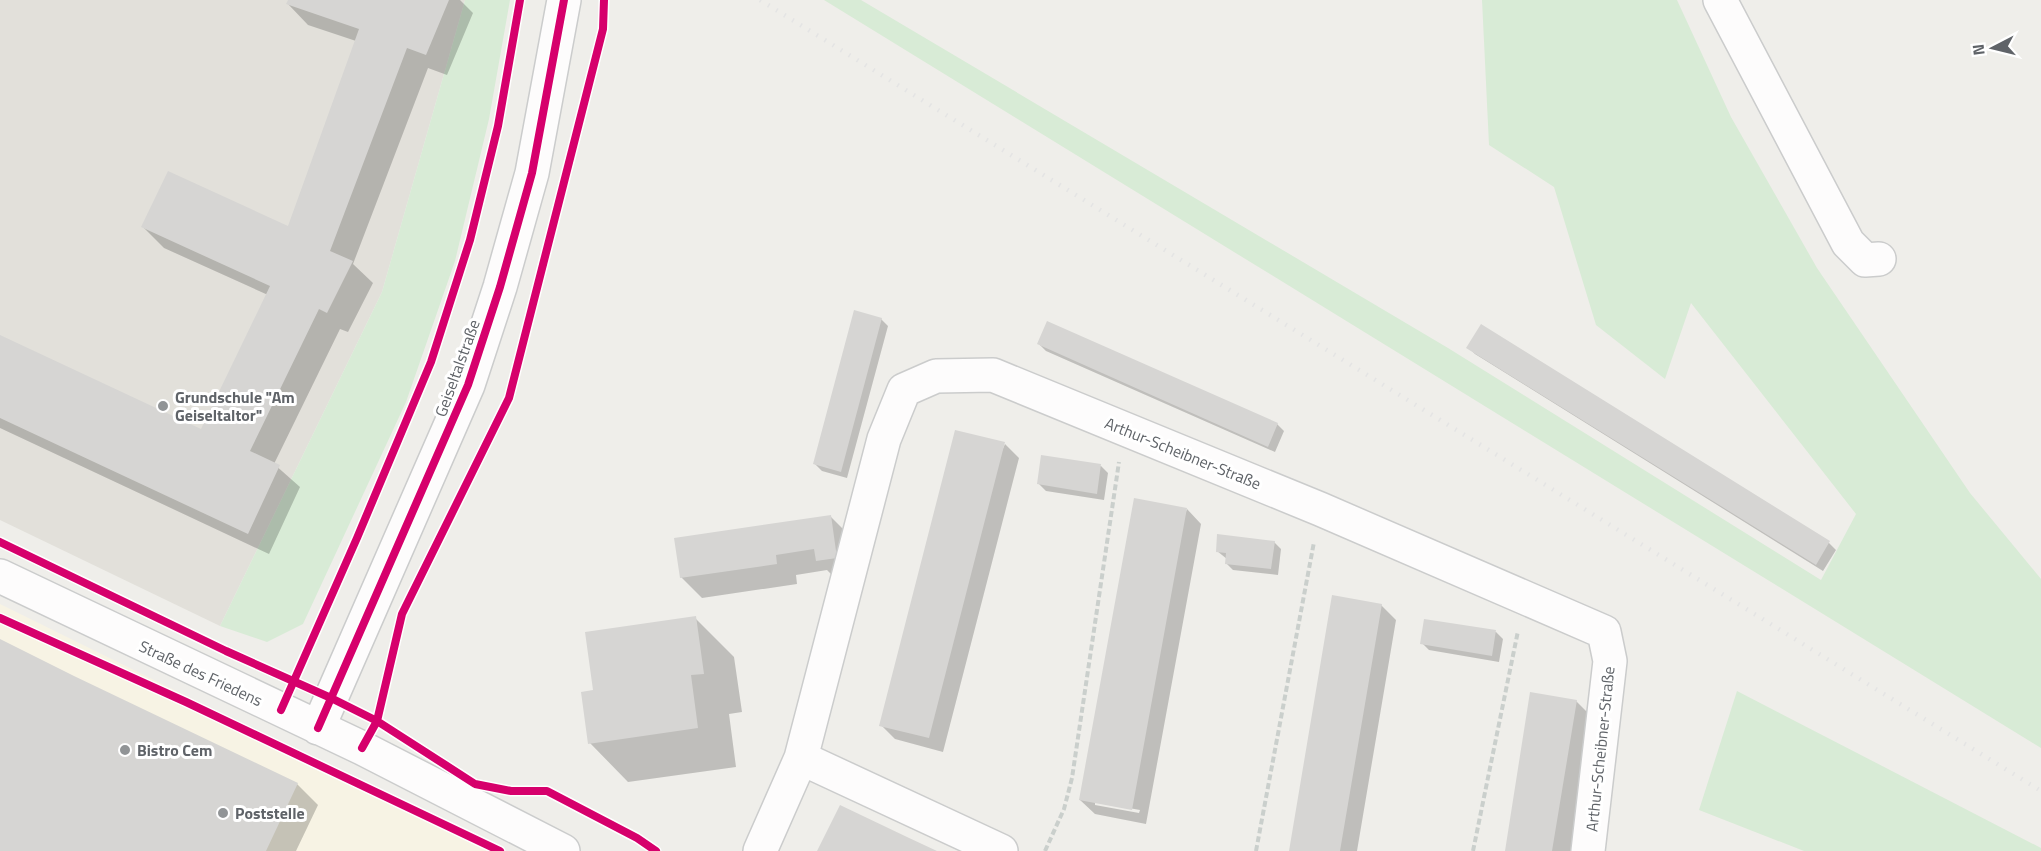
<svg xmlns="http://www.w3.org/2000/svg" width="2041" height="851" font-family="'Titillium Web',sans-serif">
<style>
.commercial{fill:#f7f3e4}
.education{fill:#e2e0da}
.green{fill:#d8ebd6}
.shadow{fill:#0003;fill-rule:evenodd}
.building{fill:#d6d5d3}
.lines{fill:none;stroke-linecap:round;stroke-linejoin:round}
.minor-casing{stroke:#cbcccc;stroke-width:36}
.path{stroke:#cacfcc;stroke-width:4;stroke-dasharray:6 3;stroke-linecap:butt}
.minor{stroke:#fdfcfc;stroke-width:33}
.rail{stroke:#e4e4e4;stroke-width:4.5;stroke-dasharray:1.5 8;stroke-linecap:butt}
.cycleway-casing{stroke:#fff;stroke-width:11}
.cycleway{stroke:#d6006c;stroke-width:8}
.poi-dot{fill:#919496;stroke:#fff;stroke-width:2}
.labels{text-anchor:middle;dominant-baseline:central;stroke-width:6;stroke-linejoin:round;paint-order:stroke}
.street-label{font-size:16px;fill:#5f6368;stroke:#fff}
.poi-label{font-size:16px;font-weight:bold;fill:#5f6368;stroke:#fff;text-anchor:start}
</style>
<rect width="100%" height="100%" fill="#efeeea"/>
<path class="commercial" d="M 0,604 L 501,851 L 0,851 Z"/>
<path class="education" d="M 0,0 L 465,0 L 382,292 L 220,626 L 0,520 Z"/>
<path class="green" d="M 465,0 L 510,0 L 489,119 L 455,261 L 406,402 L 303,624 L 267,642 L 220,626 L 382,292 Z
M 824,0 L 861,0 L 1448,348 L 1821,580 L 1856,514 L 1691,303 L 1665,379 L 1596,325 L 1554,187 L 1489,145 L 1482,0 L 1677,0 L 1731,117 L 1817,268 L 1970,493 L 2041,579 L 2041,748 Z
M 1737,691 L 2041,848 L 2041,851 L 1804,851 L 1699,810 Z"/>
<path class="shadow" d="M 289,0 L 460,0 L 473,13 L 447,75 L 428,68 L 353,264 L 373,283 L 348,332 L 340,329 L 274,464 L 300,487 L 269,554 L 0,428 L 0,337 L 201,431 L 268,295 L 164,248 L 143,227 L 288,228 L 356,41 L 308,25 L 288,4 Z
M 881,319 L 888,326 L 847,478 L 822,471 L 815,464 Z
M 1039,344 L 1277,424 L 1284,431 L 1275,452 L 1046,351 Z
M 1468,347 L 1829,543 L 1836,550 L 1823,571 L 1475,354 Z
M 1005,444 L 1019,458 L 943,752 L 895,739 L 881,725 Z
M 1101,466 L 1108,473 L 1104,500 L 1046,491 L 1039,484 Z
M 1187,509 L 1201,524 L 1146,824 L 1095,814 L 1080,800 ZM 1095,802 L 1140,810 L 1139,813 L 1095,805 Z
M 831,517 L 852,538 L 838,581 L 827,570 L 796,575 L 797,584 L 702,598 L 681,577 Z
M 1274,542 L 1281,549 L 1278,575 L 1233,570 L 1226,563 L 1227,559 L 1217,551 Z
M 1381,605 L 1396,620 L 1357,851 L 1290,851 Z
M 695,618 L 734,657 L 742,712 L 729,714 L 736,767 L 628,782 L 590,743 L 595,691 Z
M 1496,632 L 1503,639 L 1499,662 L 1429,650 L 1422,643 Z
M 0,640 L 74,678 L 297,784 L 318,805 L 296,851 L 0,851 Z
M 1576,701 L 1610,735 L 1591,851 L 1506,851 Z"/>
<path class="building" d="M 288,0 L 449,0 L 426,55 L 407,48 L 330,251 L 353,261 L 327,313 L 319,309 L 250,451 L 280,465 L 248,534 L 0,418 L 0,335 L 201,429 L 270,286 L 141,227 L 168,171 L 288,226 L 359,29 L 286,4 Z
M 854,310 L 882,318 L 841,472 L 813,464 Z
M 1047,321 L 1278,423 L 1268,447 L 1037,344 Z
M 1481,324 L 1830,541 L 1816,565 L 1466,348 Z
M 955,430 L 1005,442 L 929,738 L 879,726 Z
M 1041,455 L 1101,464 L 1097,494 L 1037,484 Z
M 1134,498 L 1187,508 L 1132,810 L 1079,800 Z
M 831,515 L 837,558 L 816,561 L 814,549 L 776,555 L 777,564 L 680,578 L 674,538 Z
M 1217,534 L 1275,541 L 1271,569 L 1225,564 L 1226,553 L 1216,552 Z
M 1332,595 L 1382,604 L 1340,851 L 1289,851 Z
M 696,616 L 704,674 L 691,675 L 698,728 L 588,744 L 581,692 L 593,690 L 585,632 Z
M 1424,619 L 1496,630 L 1492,656 L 1420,644 Z
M 0,639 L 74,676 L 298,783 L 266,851 L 0,851 Z
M 1530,692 L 1577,700 L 1552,851 L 1505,851 Z
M 840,805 L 907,837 L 937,851 L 817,851 Z"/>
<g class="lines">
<g class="minor-casing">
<path id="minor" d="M 1720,0 L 1848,243 L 1865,260 L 1879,259
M 0,576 L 362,748 L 563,851
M 318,728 L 468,385 L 500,287 L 532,173 L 564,0
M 801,758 L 1001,851
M 760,851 L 801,758 L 884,439 L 904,390 L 936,376 L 993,375 L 1320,509 L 1604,632 L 1610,661 L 1588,851"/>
</g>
<path class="path" d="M 1045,851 L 1064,809 L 1072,778 L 1119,462
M 1256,851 L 1314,542
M 1473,851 L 1518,631"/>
<use href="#minor" class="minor"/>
<path class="rail" d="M 760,0 L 2041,791"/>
<g class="cycleway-casing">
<path id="cycleway" d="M 0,542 L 226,651 L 331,698 L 377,721 L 475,784 L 511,791 L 547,791 L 637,838 L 656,851
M 0,618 L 186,702 L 500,851
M 281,710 L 357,538 L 431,362 L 470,240 L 498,126 L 520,0
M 318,728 L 468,385 L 500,287 L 532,173 L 564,0
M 362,748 L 377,721 L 402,614 L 509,398 L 603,29 L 604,0"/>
</g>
<use href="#cycleway" class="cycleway"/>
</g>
<g class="poi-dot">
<circle cx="163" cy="406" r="6"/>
<circle cx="125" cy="750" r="6"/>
<circle cx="223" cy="813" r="6"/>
</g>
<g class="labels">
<g class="street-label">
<text transform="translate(457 368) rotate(-70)">Geiseltalstraße</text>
<text transform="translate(1183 453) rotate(22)">Arthur-Scheibner-Straße</text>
<text transform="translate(201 673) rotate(25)">Straße des Friedens</text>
<text transform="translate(1600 749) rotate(-84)">Arthur-Scheibner-Straße</text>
</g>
<g class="poi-label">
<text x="175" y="397">Grundschule "Am<tspan x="175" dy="18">Geiseltaltor"</tspan></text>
<text x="137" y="750">Bistro Cem</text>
<text x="235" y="813">Poststelle</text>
</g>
</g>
<g transform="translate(1993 48) rotate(263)" stroke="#ffffff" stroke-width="4.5" paint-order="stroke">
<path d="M0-4.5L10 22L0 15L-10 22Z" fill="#5f6368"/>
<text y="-9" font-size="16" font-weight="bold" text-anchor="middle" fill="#5f6368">N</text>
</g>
</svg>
